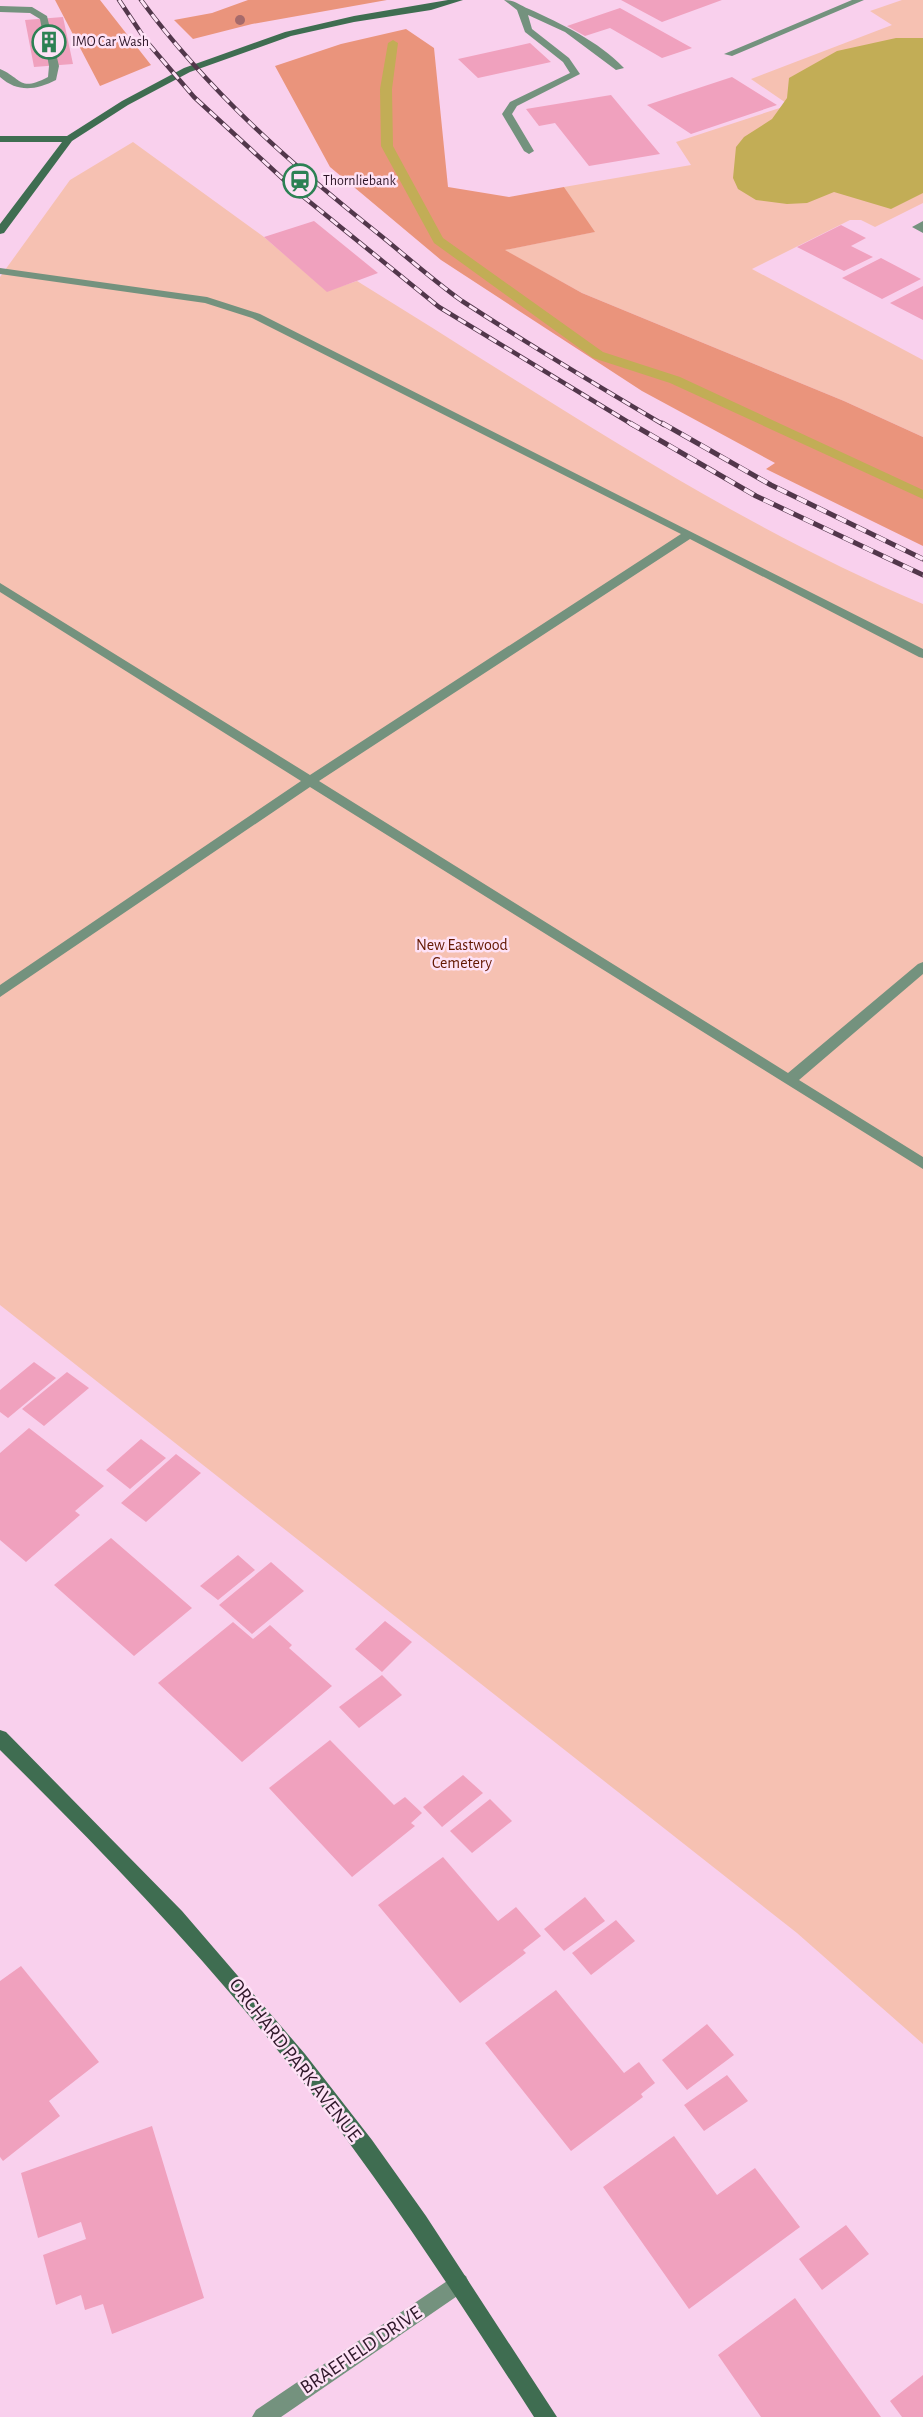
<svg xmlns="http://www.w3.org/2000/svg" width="923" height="2417" font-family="'Alegreya Sans',sans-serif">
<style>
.green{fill:#f6c1b2}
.forest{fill:#ea947c}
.water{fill:#c2ad56}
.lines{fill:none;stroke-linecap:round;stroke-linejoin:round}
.stream{fill:#c2ad56;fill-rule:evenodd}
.building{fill:#f0a1be}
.lane{fill:#74927e;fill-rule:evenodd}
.street{fill:#74927e;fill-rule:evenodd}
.secondary{fill:#3f6d51;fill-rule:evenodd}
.rail-far1-casing{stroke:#52374b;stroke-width:4.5}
.rail-casing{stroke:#52374b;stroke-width:5}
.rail-far1{stroke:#fee2f6;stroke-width:3;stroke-dasharray:9;stroke-linecap:butt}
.rail{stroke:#fee2f6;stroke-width:4;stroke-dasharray:11;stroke-linecap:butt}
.tree{fill:#a66a6b}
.labels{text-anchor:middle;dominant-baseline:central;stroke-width:5;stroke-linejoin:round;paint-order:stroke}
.far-poi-label{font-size:14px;fill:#30182a;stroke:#fee2f6;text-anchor:start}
.park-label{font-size:16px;fill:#631700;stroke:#fee2f6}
.near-street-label{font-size:20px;fill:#30182a;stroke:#fee2f6}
</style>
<rect width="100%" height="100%" fill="#f9d0ed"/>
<path class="green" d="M 902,0 L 923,0 L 923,203 L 875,227 L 861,220 L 850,220 L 752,269 L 923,360 L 923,437 L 844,401 L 582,293 L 504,250 L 594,232 L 564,187 L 691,165 L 676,142 L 789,105 L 751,79 L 892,25 L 870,11 Z
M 133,142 L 264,237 L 327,291 L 357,281 C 541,394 723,520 923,604 L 923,2044 L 797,1933 L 0,1305 L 0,277 L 70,180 Z"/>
<path class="forest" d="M 55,0 L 100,0 L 151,65 L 100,86 Z
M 248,0 L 387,0 L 252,24 L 193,39 L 174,20 L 212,13 Z
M 406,29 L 434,48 L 448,187 L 509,197 L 564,187 L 595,232 L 505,250 L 582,293 L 844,401 L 923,437 L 923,546 L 766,469 L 775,463 L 642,391 L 441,260 L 330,167 L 275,66 L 341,44 Z"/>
<path class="water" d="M 896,38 L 923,38 L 923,193 L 891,209 L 834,192 L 807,203 L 787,204 L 756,200 L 738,189 L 733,178 L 736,147 L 744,137 L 772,119 L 787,98 L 789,78 L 837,51 Z"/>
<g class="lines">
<path class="stream" d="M 393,40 L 398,43 L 392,89 L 393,146 L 443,238 L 603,352 L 680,377 L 923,490 L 923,499 L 670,383 L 593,358 L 434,243 L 381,146 L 380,89 L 388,43 Z"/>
</g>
<path class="building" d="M 621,0 L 722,0 L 662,22 Z
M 620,8 L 692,48 L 662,58 L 610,28 L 585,36 L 567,26 Z
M 63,17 L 73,64 L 34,67 L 25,20 Z
M 530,43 L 551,62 L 478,78 L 458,59 Z
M 732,77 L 777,105 L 691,134 L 647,105 Z
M 611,95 L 660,154 L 589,166 L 555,123 L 539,126 L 526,109 Z
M 314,221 L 378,273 L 327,292 L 264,237 Z
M 841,225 L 866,238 L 851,246 L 873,257 L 844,271 L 797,247 Z
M 881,258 L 921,279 L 882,299 L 842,278 Z
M 923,286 L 923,320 L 890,303 Z
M 34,1362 L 56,1378 L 8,1418 L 0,1412 L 0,1390 Z
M 67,1372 L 89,1388 L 44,1426 L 22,1409 Z
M 29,1428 L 104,1486 L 75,1511 L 80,1515 L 26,1562 L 0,1540 L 0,1453 Z
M 141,1439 L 166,1458 L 130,1489 L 106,1470 Z
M 176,1454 L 201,1473 L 146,1522 L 121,1503 Z
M 111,1538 L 192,1608 L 134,1656 L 54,1585 Z
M 238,1555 L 255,1570 L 218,1600 L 200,1586 Z
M 271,1562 L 304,1591 L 252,1634 L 219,1605 Z
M 385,1621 L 412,1642 L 382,1672 L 355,1649 Z
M 233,1622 L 253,1639 L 270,1625 L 292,1645 L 289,1648 L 332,1686 L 242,1762 L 158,1683 Z
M 382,1675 L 402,1695 L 359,1728 L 339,1707 Z
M 330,1740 L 394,1805 L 405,1797 L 422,1813 L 411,1823 L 415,1826 L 352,1877 L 269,1788 Z
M 463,1775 L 483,1793 L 442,1827 L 423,1807 Z
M 490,1799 L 512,1821 L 472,1853 L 450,1831 Z
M 443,1857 L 498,1921 L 516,1907 L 541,1936 L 523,1950 L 526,1953 L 460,2003 L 378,1905 Z
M 585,1897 L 605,1921 L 564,1951 L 544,1929 Z
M 616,1920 L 635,1941 L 591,1975 L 572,1953 Z
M 21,1966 L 99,2062 L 49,2101 L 60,2116 L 3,2161 L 0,2157 L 0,1981 Z
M 556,1990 L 624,2073 L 639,2062 L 655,2083 L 641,2094 L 643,2097 L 571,2151 L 485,2043 Z
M 707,2024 L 734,2055 L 687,2090 L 662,2060 Z
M 727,2075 L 748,2101 L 704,2131 L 684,2105 Z
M 152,2126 L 204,2298 L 112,2334 L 103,2304 L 85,2310 L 81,2295 L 56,2305 L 43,2255 L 86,2239 L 81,2222 L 38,2238 L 21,2173 Z
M 674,2136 L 717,2195 L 755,2168 L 800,2227 L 689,2309 L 603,2187 Z
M 846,2225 L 869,2254 L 822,2290 L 799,2259 Z
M 795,2298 L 839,2359 L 881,2417 L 761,2417 L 718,2355 Z
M 923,2375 L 923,2417 L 902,2417 L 890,2401 Z"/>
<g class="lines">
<path class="lane" d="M 504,0 C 515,0 519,5 529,9 C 562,24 598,41 624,68 L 616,70 L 565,32 L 528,15 L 532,29 L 569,58 L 580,74 L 517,106 L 512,114 L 534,151 L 529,154 L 524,151 L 502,114 L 510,102 L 570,73 L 563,62 L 525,32 L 517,10 Z
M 0,6 L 32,7 L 47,16 L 59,66 L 56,80 C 36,90 18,93 0,77 L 0,69 C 23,79 19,92 48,77 L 49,66 L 40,19 L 30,13 L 0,12 Z
M 0,268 L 207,297 L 260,314 L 923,649 L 923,658 L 919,657 L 690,539 L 319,781 L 788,1073 L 918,964 L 923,962 L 923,974 L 799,1080 L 923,1157 L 923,1169 L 310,787 L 0,997 L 0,985 L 301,781 L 0,592 L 0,583 L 310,775 L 681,534 L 252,318 L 205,303 L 0,274 Z"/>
<path class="street" d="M 852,0 L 864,0 L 732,56 L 724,54 Z
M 923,221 L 923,233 L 912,227 Z
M 459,2273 L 466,2276 L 469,2283 L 466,2290 L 281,2417 L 252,2417 L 256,2410 Z"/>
<path class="secondary" d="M 448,0 L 463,0 L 431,10 L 354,22 L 291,36 L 190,72 L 128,105 L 72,141 L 4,233 L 0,234 L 0,224 L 62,142 L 0,142 L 0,136 L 67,136 L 122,101 L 184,68 L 285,32 L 354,16 Z
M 0,1730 L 6,1732 L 182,1911 L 305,2054 L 372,2140 L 426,2216 L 557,2417 L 534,2417 C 457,2298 380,2178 291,2067 C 202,1954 102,1851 0,1750 Z"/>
<g class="rail-far1-casing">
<path id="rail-far1" d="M 119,0 L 147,42 L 194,97 L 295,190 L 439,307 L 633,425
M 141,0 C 208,91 292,165 380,235 C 407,257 434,281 462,301 C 528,344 596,385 664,425"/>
</g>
<g class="rail-casing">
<path id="rail" d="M 630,423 L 756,496 L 923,575
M 662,423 L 771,485 L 923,559"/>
</g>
<use href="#rail-far1" class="rail-far1"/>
<use href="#rail" class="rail"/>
</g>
<circle class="tree" cx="240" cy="20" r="5"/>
<defs>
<g id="building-ring" transform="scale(1.725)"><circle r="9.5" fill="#fee2f6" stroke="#2d8154" stroke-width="1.5"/><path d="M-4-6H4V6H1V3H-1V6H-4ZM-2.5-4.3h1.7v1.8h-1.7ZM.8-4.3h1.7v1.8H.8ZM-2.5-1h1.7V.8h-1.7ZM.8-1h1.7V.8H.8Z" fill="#2d8154"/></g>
<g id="station-ring" transform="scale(1.725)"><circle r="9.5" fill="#fee2f6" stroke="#2d8154" stroke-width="1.5"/><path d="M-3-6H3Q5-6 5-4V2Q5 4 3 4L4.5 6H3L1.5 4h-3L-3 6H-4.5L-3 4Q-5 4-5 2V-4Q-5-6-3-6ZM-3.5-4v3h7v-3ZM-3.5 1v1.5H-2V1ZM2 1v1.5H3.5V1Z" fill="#2d8154"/></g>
</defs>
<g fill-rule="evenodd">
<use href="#building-ring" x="49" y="42"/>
<use href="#station-ring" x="300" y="181"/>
</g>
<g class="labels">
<g class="far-poi-label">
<text x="72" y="42">IMO Car Wash</text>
<text x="323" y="181">Thornliebank</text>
</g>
<g class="park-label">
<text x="462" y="945">New Eastwood<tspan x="462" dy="18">Cemetery</tspan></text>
</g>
<g class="near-street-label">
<text transform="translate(295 2060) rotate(52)">ORCHARD PARK AVENUE</text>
<text transform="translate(361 2350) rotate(-34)">BRAEFIELD DRIVE</text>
</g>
</g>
</svg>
